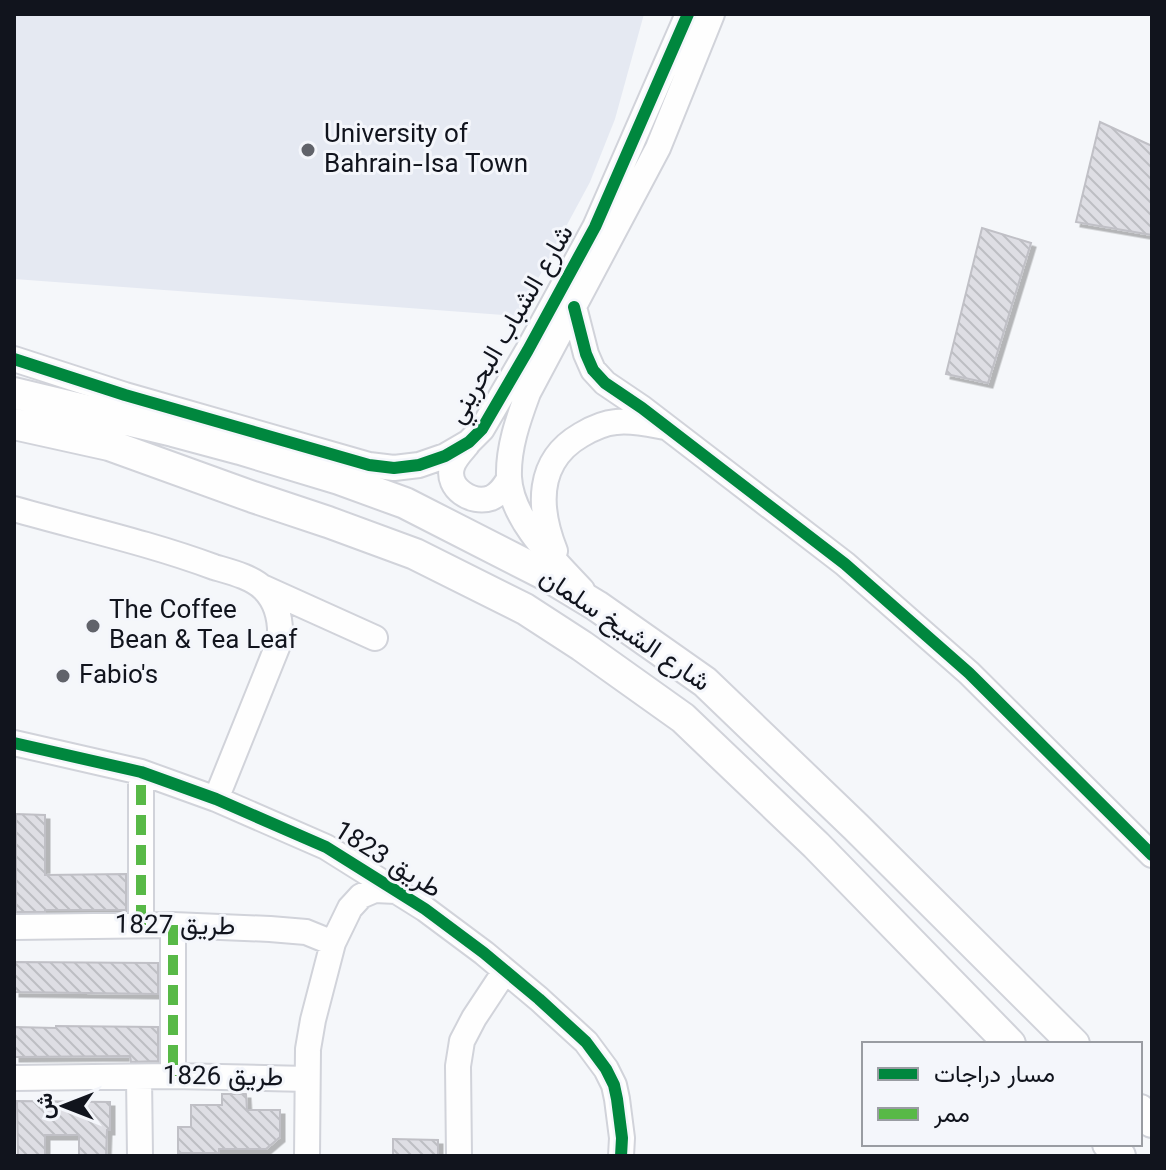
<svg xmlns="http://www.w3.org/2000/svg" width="1166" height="1170" font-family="Georgia,Vazirmatn,serif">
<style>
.built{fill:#e5e9f2}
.building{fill:url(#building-back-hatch);stroke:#c0c0c6;stroke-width:2;filter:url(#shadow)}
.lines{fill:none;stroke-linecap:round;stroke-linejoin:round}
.minor-casing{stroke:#d1d3da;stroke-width:28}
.major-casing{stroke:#d1d3da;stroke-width:34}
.minor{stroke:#fefefe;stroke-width:24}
.major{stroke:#fefefe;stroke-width:30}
.quiet{stroke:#58b947;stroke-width:10;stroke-dasharray:20 10;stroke-linecap:butt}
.cycleway-casing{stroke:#f4f6fb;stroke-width:17}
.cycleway{stroke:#00873e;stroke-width:12}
.poi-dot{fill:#61636a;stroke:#f4f6fb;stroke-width:3}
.labels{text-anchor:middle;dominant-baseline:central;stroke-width:6;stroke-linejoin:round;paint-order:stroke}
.poi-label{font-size:26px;fill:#11141d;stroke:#f4f6fb;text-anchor:start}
.street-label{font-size:26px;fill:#11141d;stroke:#f4f6fb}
</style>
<defs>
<pattern id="building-back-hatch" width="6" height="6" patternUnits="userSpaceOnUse" patternTransform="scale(2)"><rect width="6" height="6" fill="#dedee4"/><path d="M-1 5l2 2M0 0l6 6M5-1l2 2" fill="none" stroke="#bdbec3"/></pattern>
<filter id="shadow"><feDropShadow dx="4.5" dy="4.5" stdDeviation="0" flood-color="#0004"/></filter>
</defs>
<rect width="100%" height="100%" fill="#f5f7fa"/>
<path class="built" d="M 14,14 L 644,14 L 615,119 L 590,182 L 518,316 L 14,279 Z"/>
<path class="building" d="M 1100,122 L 1152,146 L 1152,235 L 1076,222 Z
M 982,228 L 1031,243 L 988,383 L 946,374 Z
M 16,814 L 45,815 L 45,875 L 126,874 L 126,910 L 45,910 L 45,912 L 16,912 Z
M 15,962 L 158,963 L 158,994 L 15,992 Z
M 56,1026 L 158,1027 L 158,1061 L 131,1062 L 130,1056 L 15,1057 L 15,1027 L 56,1028 Z
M 222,1094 L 246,1094 L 247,1110 L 280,1110 L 280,1137 L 266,1149 L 219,1149 L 219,1153 L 178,1153 L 178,1127 L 191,1127 L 191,1105 L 222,1105 Z
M 17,1101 L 110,1102 L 110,1130 L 107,1130 L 106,1156 L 79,1156 L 79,1135 L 45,1135 L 45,1156 L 18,1156 Z
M 393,1139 L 438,1140 L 438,1156 L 393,1156 Z"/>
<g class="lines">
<g class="minor-casing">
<path id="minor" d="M 574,307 L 586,354 L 593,370 L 605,383 L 642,408 L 845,564 L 969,673 L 1152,855
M 14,359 L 125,395 L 369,465 L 394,468 L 419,465 L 445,456 L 469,442 L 482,429 L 528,350 L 595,227 L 688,14
M 467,445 C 461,452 454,459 452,467 C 446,488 472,505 491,498 C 500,494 504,487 509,479
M 14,509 C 81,528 149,543 214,567 C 231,572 252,577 264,589 C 278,603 281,622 280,640 L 216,799
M 555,551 C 538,508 536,461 581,435 C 591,429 604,423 616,422 C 633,420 649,424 665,427
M 262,587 L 375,638
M 582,590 C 555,561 511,520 509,477 C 508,448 518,420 528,393 L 658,148 L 712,14
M 14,743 L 141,772 L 216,799 L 326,847 L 425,909 L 484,953 L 539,999 L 586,1042 L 606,1069 L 614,1085 L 617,1099 L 622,1138 L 621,1156
M 141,925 L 141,772
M 173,925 L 173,1076
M 14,927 L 173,925 L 270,929 L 306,932 L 333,943
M 139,1077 L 140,1156
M 14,1078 L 173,1076 L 307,1079
M 307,1156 L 308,1049 L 313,1020 L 333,943 L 350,908 L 361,896 L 375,890 L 396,891
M 459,1156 L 458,1066 L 462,1041 L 474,1018 L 505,971"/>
</g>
<g class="major-casing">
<path id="major" d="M 14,393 L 173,431 L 240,449 L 339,479 L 405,503 L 544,574 L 597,606 L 705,682 L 856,827 L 1074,1044
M 14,424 L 109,445 L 253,497 L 328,522 L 415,554 L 525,609 L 582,646 L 683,718 L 816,845 L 1010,1044
M 1140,1110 L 1152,1122
M 1108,1144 L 1120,1156"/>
</g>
<use href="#minor" class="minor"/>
<use href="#major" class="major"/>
<path class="quiet" d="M 141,925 L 141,772
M 173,925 L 173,1076"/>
<g class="cycleway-casing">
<path id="cycleway" d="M 574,307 L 586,354 L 593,370 L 605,383 L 642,408 L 845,564 L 969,673 L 1152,855
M 14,359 L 125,395 L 369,465 L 394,468 L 419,465 L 445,456 L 469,442 L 482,429 L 528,350 L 595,227 L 688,14
M 14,743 L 141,772 L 216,799 L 326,847 L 425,909 L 484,953 L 539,999 L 586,1042 L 606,1069 L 614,1085 L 617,1099 L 622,1138 L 621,1156"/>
</g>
<use href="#cycleway" class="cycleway"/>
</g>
<g class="poi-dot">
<circle cx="308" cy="150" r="8"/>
<circle cx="93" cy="626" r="8"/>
<circle cx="63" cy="676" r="8"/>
</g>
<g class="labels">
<g class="poi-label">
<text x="324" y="135">University of<tspan x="324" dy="30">Bahrain-Isa Town</tspan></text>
<text x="109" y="611">The Coffee<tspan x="109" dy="30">Bean &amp; Tea Leaf</tspan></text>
<text x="79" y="676">Fabio's</text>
</g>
<g class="street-label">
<text transform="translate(512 325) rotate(-60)">شارع الشباب البحريني</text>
<text transform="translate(624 631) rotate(34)">شارع الشيخ سلمان</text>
<text transform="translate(387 861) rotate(32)">طريق 1823</text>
<text transform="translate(175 927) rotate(1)">طريق 1827</text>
<text transform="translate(223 1078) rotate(1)">طريق 1826</text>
</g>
</g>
<rect width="1166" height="1170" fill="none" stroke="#11141d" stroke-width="32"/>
<rect x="862" y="1042" width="280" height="104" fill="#f4f6fb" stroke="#999ca2" stroke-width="2"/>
<rect x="878" y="1068" width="40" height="12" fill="#00873e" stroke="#999ca2" stroke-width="2"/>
<text x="934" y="1082" font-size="24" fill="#11141d">مسار دراجات</text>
<rect x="878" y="1108" width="40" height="12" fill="#58b947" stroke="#999ca2" stroke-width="2"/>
<text x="934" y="1122" font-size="24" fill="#11141d">ممر</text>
<g transform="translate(64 1106) rotate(270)" stroke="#f4f6fb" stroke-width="6" paint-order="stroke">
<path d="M0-6L14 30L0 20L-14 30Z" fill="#11141d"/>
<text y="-12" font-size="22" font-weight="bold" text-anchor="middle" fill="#11141d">ش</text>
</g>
</svg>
